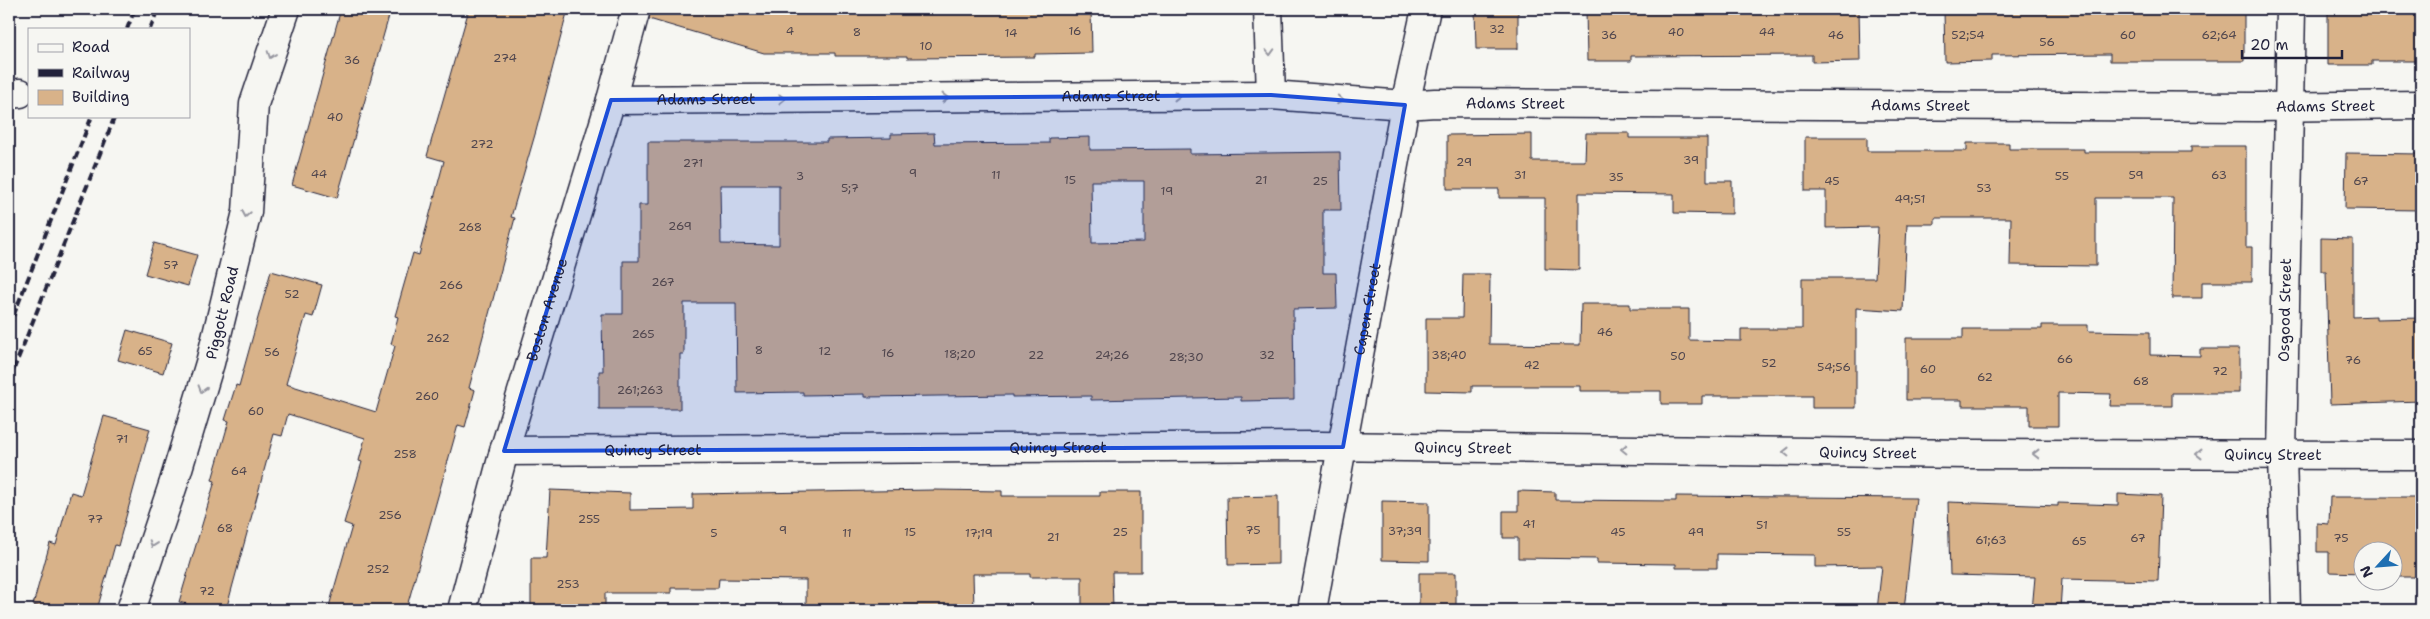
<svg xmlns="http://www.w3.org/2000/svg" width="2430" height="619" font-family="'Shantell Sans',sans-serif">
<style>
.building{fill:#d8b289;stroke:#22223b;fill-rule:evenodd}
.lines{fill:none;stroke-linecap:round;stroke-linejoin:round}
.minor-casing{stroke:#22223b;stroke-width:31}
.secondary-casing{stroke:#22223b;stroke-width:31}
.minor{stroke:#f6f6f2;stroke-width:28}
.secondary{stroke:#f6f6f2;stroke-width:28}
.rail{stroke:#22223b;stroke-width:4;stroke-dasharray:8 4;stroke-linecap:butt}
.oneway{stroke:#9797a0}
.marked{fill:#1d4ed8;fill-opacity:0.2;stroke:#1d4ed8;stroke-width:4;stroke-linejoin:round}
.labels{text-anchor:middle;dominant-baseline:central;stroke-width:4;stroke-linejoin:round;paint-order:stroke}
.number-label{font-size:12px;fill:#50464e}
.street-label{font-size:15px;fill:#22223b;stroke:#f6f6f2}
</style>
<rect width="100%" height="100%" fill="#f6f6f2"/>
<filter id="ink" filterUnits="userSpaceOnUse"><feTurbulence type="fractalNoise" baseFrequency=".02" numOctaves="2"/><feDisplacementMap in="SourceGraphic" scale="10" xChannelSelector="R" yChannelSelector="G"/><feConvolveMatrix kernelMatrix="1 2 1 2 8 2 1 2 1" color-interpolation-filters="sRGB"/></filter>
<g filter="url(#ink)">
<path class="building" d="M 341,9 L 391,9 L 337,198 L 292,185 Z
M 469,9 L 568,9 L 536,131 L 511,217 L 515,218 L 469,388 L 475,390 L 465,427 L 458,425 L 406,610 L 328,610 L 352,526 L 344,523 L 362,462 L 359,461 L 365,438 L 288,414 L 282,436 L 274,434 L 226,610 L 208,610 L 179,602 L 215,481 L 212,480 L 229,421 L 225,420 L 236,385 L 239,386 L 271,271 L 322,285 L 313,317 L 306,315 L 286,384 L 376,412 L 395,346 L 391,344 L 398,317 L 395,316 L 413,253 L 419,255 L 444,161 L 427,156 Z
M 651,9 L 1091,9 L 1092,53 L 1035,54 L 1035,57 L 907,58 L 907,56 L 835,56 L 835,53 L 764,53 L 649,19 Z
M 1475,9 L 1518,9 L 1518,49 L 1476,49 Z
M 1586,9 L 1859,9 L 1860,61 L 1812,62 L 1812,55 L 1631,56 L 1631,61 L 1587,61 Z
M 1944,9 L 2244,9 L 2244,61 L 2110,61 L 2110,54 L 1992,55 L 1992,61 L 1945,62 Z
M 2328,9 L 2421,9 L 2421,61 L 2372,61 L 2372,65 L 2328,65 Z
M 934,133 L 935,144 L 1049,143 L 1049,138 L 1090,137 L 1090,150 L 1190,149 L 1190,154 L 1340,152 L 1341,210 L 1323,210 L 1323,273 L 1336,273 L 1337,308 L 1293,309 L 1294,400 L 1241,401 L 1241,397 L 1091,400 L 1091,396 L 1012,397 L 1012,395 L 865,397 L 865,394 L 803,395 L 803,392 L 737,393 L 736,303 L 684,303 L 684,354 L 680,354 L 680,409 L 599,409 L 599,371 L 603,371 L 602,314 L 623,314 L 623,261 L 639,261 L 639,205 L 648,205 L 648,142 L 827,142 L 827,139 L 891,138 L 891,134 ZM 1091,181 L 1144,181 L 1144,242 L 1092,243 ZM 720,185 L 779,185 L 779,245 L 721,244 Z
M 1586,133 L 1629,133 L 1629,138 L 1707,138 L 1707,181 L 1732,181 L 1732,214 L 1674,213 L 1674,194 L 1579,193 L 1579,270 L 1545,269 L 1545,198 L 1499,198 L 1499,189 L 1447,189 L 1447,135 L 1532,134 L 1532,161 L 1585,161 Z
M 1805,137 L 1867,137 L 1867,151 L 1967,151 L 1967,143 L 2009,143 L 2009,149 L 2084,149 L 2084,152 L 2191,152 L 2191,146 L 2246,146 L 2246,247 L 2252,247 L 2252,282 L 2202,282 L 2202,298 L 2172,298 L 2173,198 L 2096,198 L 2096,266 L 2010,265 L 2011,218 L 1935,218 L 1935,224 L 1907,224 L 1903,311 L 1856,308 L 1856,408 L 1812,408 L 1812,396 L 1702,396 L 1702,404 L 1661,404 L 1661,391 L 1580,391 L 1580,386 L 1472,386 L 1472,392 L 1426,391 L 1426,318 L 1462,318 L 1463,274 L 1490,274 L 1489,344 L 1580,345 L 1581,304 L 1630,304 L 1630,309 L 1689,309 L 1689,340 L 1741,341 L 1741,329 L 1802,329 L 1802,278 L 1875,278 L 1878,227 L 1826,228 L 1826,191 L 1805,191 Z
M 2346,153 L 2421,154 L 2421,210 L 2345,209 Z
M 2321,238 L 2353,239 L 2353,317 L 2376,316 L 2376,319 L 2421,318 L 2421,401 L 2330,404 L 2326,271 L 2321,271 Z
M 154,243 L 197,255 L 188,286 L 145,274 Z
M 2042,325 L 2088,325 L 2088,331 L 2150,332 L 2150,355 L 2200,356 L 2200,349 L 2239,349 L 2239,393 L 2172,393 L 2172,406 L 2110,406 L 2111,394 L 2058,393 L 2058,426 L 2029,426 L 2029,406 L 1962,406 L 1962,400 L 1906,400 L 1906,338 L 1963,338 L 1963,329 L 2042,329 Z
M 127,330 L 172,343 L 163,373 L 118,360 Z
M 104,416 L 150,429 L 118,546 L 115,545 L 97,610 L 51,610 L 33,605 L 50,543 L 56,545 L 71,492 L 81,495 Z
M 550,490 L 630,493 L 630,510 L 693,509 L 693,494 L 934,490 L 1002,491 L 1002,496 L 1100,496 L 1100,492 L 1141,492 L 1141,572 L 1112,572 L 1113,610 L 1082,610 L 1082,577 L 1030,577 L 1030,574 L 973,574 L 974,610 L 806,610 L 806,580 L 719,579 L 718,588 L 671,588 L 671,593 L 605,593 L 605,610 L 531,610 L 531,558 L 546,558 Z
M 1518,491 L 1555,492 L 1555,500 L 1676,501 L 1676,496 L 1916,498 L 1904,610 L 1877,610 L 1882,566 L 1815,567 L 1815,555 L 1717,554 L 1717,568 L 1676,568 L 1676,564 L 1597,563 L 1597,559 L 1518,558 L 1518,538 L 1503,538 L 1503,511 L 1518,511 Z
M 2118,494 L 2161,496 L 2158,581 L 2062,579 L 2060,610 L 2032,610 L 2035,577 L 1950,575 L 1948,502 L 2058,506 L 2058,503 L 2118,505 Z
M 1278,496 L 1278,564 L 1228,565 L 1227,497 Z
M 2330,497 L 2421,497 L 2421,577 L 2392,577 L 2392,552 L 2362,552 L 2362,573 L 2329,572 L 2329,552 L 2317,552 L 2317,523 L 2329,524 Z
M 1382,501 L 1429,502 L 1429,561 L 1382,560 Z
M 1419,573 L 1456,573 L 1456,610 L 1419,610 Z"/>
<g class="lines">
<g class="minor-casing">
<g id="minor">
<path d="M 1268,9 L 1271,95"/>
<path d="M 9,94 L 20,93"/>
<path id="s1" d="M 611,100 L 1271,95 L 1405,105 L 1435,103 L 2258,107 L 2421,105"/>
<path id="s2" d="M 504,451 L 1320,446 L 1970,454 L 2421,455"/>
<path id="s3" d="M 131,610 L 173,485 L 210,363 L 247,212 L 254,104 L 286,9"/>
<path id="s4" d="M 1312,610 L 1405,105 L 1426,9"/>
<path id="s5" d="M 2286,610 L 2282,454 L 2291,9"/>
</g>
</g>
<g class="secondary-casing">
<g id="secondary">
<path id="s6" d="M 462,610 L 504,451 L 611,100 L 636,9"/>
</g>
</g>
<use href="#minor" class="minor"/>
<use href="#secondary" class="secondary"/>
<path class="rail" d="M 127,29 L 135,9
M 150,29 L 158,9
M 9,327 L 92,116
M 9,381 L 115,116"/>
</g>
<defs><path id="oneway-chevron" d="M-2-3.5L2.5 0L-2 3.5" fill="none" stroke-width="1.6" stroke-linecap="round" stroke-linejoin="round" transform="scale(1.25)"/></defs>
<g class="oneway">
<use href="#oneway-chevron" transform="translate(1270 52) rotate(88)"/>
<use href="#oneway-chevron" transform="translate(271 55) rotate(109)"/>
<use href="#oneway-chevron" transform="translate(1177 96)"/>
<use href="#oneway-chevron" transform="translate(945 98)"/>
<use href="#oneway-chevron" transform="translate(782 99)"/>
<use href="#oneway-chevron" transform="translate(1340 100) rotate(4)"/>
<use href="#oneway-chevron" transform="translate(246 214) rotate(100)"/>
<use href="#oneway-chevron" transform="translate(202 389) rotate(107)"/>
<use href="#oneway-chevron" transform="translate(1624 449) rotate(-179)"/>
<use href="#oneway-chevron" transform="translate(1786 452) rotate(-179)"/>
<use href="#oneway-chevron" transform="translate(2036 454) rotate(180)"/>
<use href="#oneway-chevron" transform="translate(2199 454) rotate(180)"/>
<use href="#oneway-chevron" transform="translate(153 544) rotate(109)"/>
</g>
</g>
<path class="marked" d="M 1271,95 L 1405,105 L 1343,447 L 504,451 L 611,100 Z"/>
<g class="labels">
<g class="number-label">
<text x="1497" y="29">32</text>
<text x="790" y="31">4</text>
<text x="1075" y="31">16</text>
<text x="857" y="32">8</text>
<text x="1676" y="32">40</text>
<text x="1767" y="32">44</text>
<text x="1011" y="33">14</text>
<text x="1609" y="35">36</text>
<text x="1836" y="35">46</text>
<text x="1968" y="35">52;54</text>
<text x="2128" y="35">60</text>
<text x="2219" y="35">62;64</text>
<text x="2047" y="42">56</text>
<text x="926" y="46">10</text>
<text x="505" y="58">274</text>
<text x="352" y="60">36</text>
<text x="335" y="117">40</text>
<text x="482" y="144">272</text>
<text x="1691" y="160">39</text>
<text x="1464" y="162">29</text>
<text x="693" y="163">271</text>
<text x="913" y="173">9</text>
<text x="319" y="174">44</text>
<text x="996" y="175">11</text>
<text x="1520" y="175">31</text>
<text x="2136" y="175">59</text>
<text x="2219" y="175">63</text>
<text x="800" y="176">3</text>
<text x="2062" y="176">55</text>
<text x="1616" y="177">35</text>
<text x="1070" y="180">15</text>
<text x="1261" y="180">21</text>
<text x="1320" y="181">25</text>
<text x="1832" y="181">45</text>
<text x="2361" y="181">67</text>
<text x="850" y="188">5;7</text>
<text x="1984" y="188">53</text>
<text x="1167" y="191">19</text>
<text x="1910" y="199">49;51</text>
<text x="680" y="226">269</text>
<text x="470" y="227">268</text>
<text x="171" y="265">57</text>
<text x="663" y="282">267</text>
<text x="451" y="285">266</text>
<text x="292" y="294">52</text>
<text x="1605" y="332">46</text>
<text x="643" y="334">265</text>
<text x="438" y="338">262</text>
<text x="759" y="350">8</text>
<text x="145" y="351">65</text>
<text x="825" y="351">12</text>
<text x="272" y="352">56</text>
<text x="888" y="353">16</text>
<text x="960" y="354">18;20</text>
<text x="1036" y="355">22</text>
<text x="1112" y="355">24;26</text>
<text x="1267" y="355">32</text>
<text x="1449" y="355">38;40</text>
<text x="1678" y="356">50</text>
<text x="1186" y="357">28;30</text>
<text x="2065" y="359">66</text>
<text x="2353" y="360">76</text>
<text x="1769" y="363">52</text>
<text x="1532" y="365">42</text>
<text x="1834" y="367">54;56</text>
<text x="1928" y="369">60</text>
<text x="2220" y="371">72</text>
<text x="1985" y="377">62</text>
<text x="2141" y="381">68</text>
<text x="640" y="390">261;263</text>
<text x="427" y="396">260</text>
<text x="256" y="411">60</text>
<text x="122" y="439">71</text>
<text x="405" y="454">258</text>
<text x="239" y="471">64</text>
<text x="390" y="515">256</text>
<text x="95" y="519">77</text>
<text x="589" y="519">255</text>
<text x="1529" y="524">41</text>
<text x="1762" y="525">51</text>
<text x="225" y="528">68</text>
<text x="783" y="530">9</text>
<text x="1253" y="530">75</text>
<text x="1405" y="531">37;39</text>
<text x="910" y="532">15</text>
<text x="1120" y="532">25</text>
<text x="1618" y="532">45</text>
<text x="1696" y="532">49</text>
<text x="1844" y="532">55</text>
<text x="714" y="533">5</text>
<text x="847" y="533">11</text>
<text x="979" y="533">17;19</text>
<text x="1053" y="537">21</text>
<text x="2138" y="538">67</text>
<text x="2341" y="538">75</text>
<text x="1991" y="540">61;63</text>
<text x="2079" y="541">65</text>
<text x="378" y="569">252</text>
<text x="568" y="584">253</text>
<text x="207" y="591">72</text>
</g>
<g class="street-label">
<text stroke="none"><textPath href="#s1" startOffset="500">Adams Street</textPath></text>
<text stroke="none"><textPath href="#s1" startOffset="95">Adams Street</textPath></text>
<text stroke="none"><textPath href="#s1" startOffset="905">Adams Street</textPath></text>
<text stroke="none"><textPath href="#s1" startOffset="1310">Adams Street</textPath></text>
<text stroke="none"><textPath href="#s1" startOffset="1715">Adams Street</textPath></text>
<text stroke="none"><textPath href="#s6" startOffset="312">Boston Avenue</textPath></text>
<text stroke="none"><textPath href="#s4" startOffset="306">Capen Street</textPath></text>
<text stroke="none"><textPath href="#s5" startOffset="300">Osgood Street</textPath></text>
<text stroke="none"><textPath href="#s3" startOffset="311">Piggott Road</textPath></text>
<text stroke="none"><textPath href="#s2" startOffset="959">Quincy Street</textPath></text>
<text stroke="none"><textPath href="#s2" startOffset="554">Quincy Street</textPath></text>
<text stroke="none"><textPath href="#s2" startOffset="149">Quincy Street</textPath></text>
<text stroke="none"><textPath href="#s2" startOffset="1364">Quincy Street</textPath></text>
<text stroke="none"><textPath href="#s2" startOffset="1769">Quincy Street</textPath></text>
</g>
</g>
<rect width="2430" height="619" fill="none" stroke="#f6f6f2" stroke-width="30"/>
<rect x="15" y="15" width="2400" height="589" fill="none" stroke="#22223b" stroke-width="2" filter="url(#ink)"/>
<rect x="28" y="28" width="162" height="90" fill="#f6f6f2" stroke="#a1a1a9"/>
<rect x="38" y="44" width="25" height="8" fill="#f6f6f2" stroke="#a1a1a9"/>
<text x="72" y="52" font-size="15" fill="#22223b">Road</text>
<rect x="38" y="69" width="25" height="8" fill="#22223b" stroke="#a1a1a9"/>
<text x="72" y="78" font-size="15" fill="#22223b">Railway</text>
<rect x="38" y="90" width="25" height="15" fill="#d8b289" stroke="#a1a1a9"/>
<text x="72" y="102" font-size="15" fill="#22223b">Building</text>
<g transform="translate(2378 566) rotate(244)"><circle r="24" fill="#f6f6f2" stroke="#a1a1a9"/>
<path d="M0-4L9 19L0 12L-9 19Z" fill="#1f6fb2"/>
<text y="-8" font-size="14" font-weight="bold" text-anchor="middle" fill="#22223b">N</text>
</g>
<path d="M2242 50v8h100v-8" fill="none" stroke="#22223b" stroke-width="2.5"/>
<text x="2250" y="50" font-size="15" fill="#22223b" stroke="#f6f6f2" stroke-width="4" paint-order="stroke">20 m</text>
</svg>
